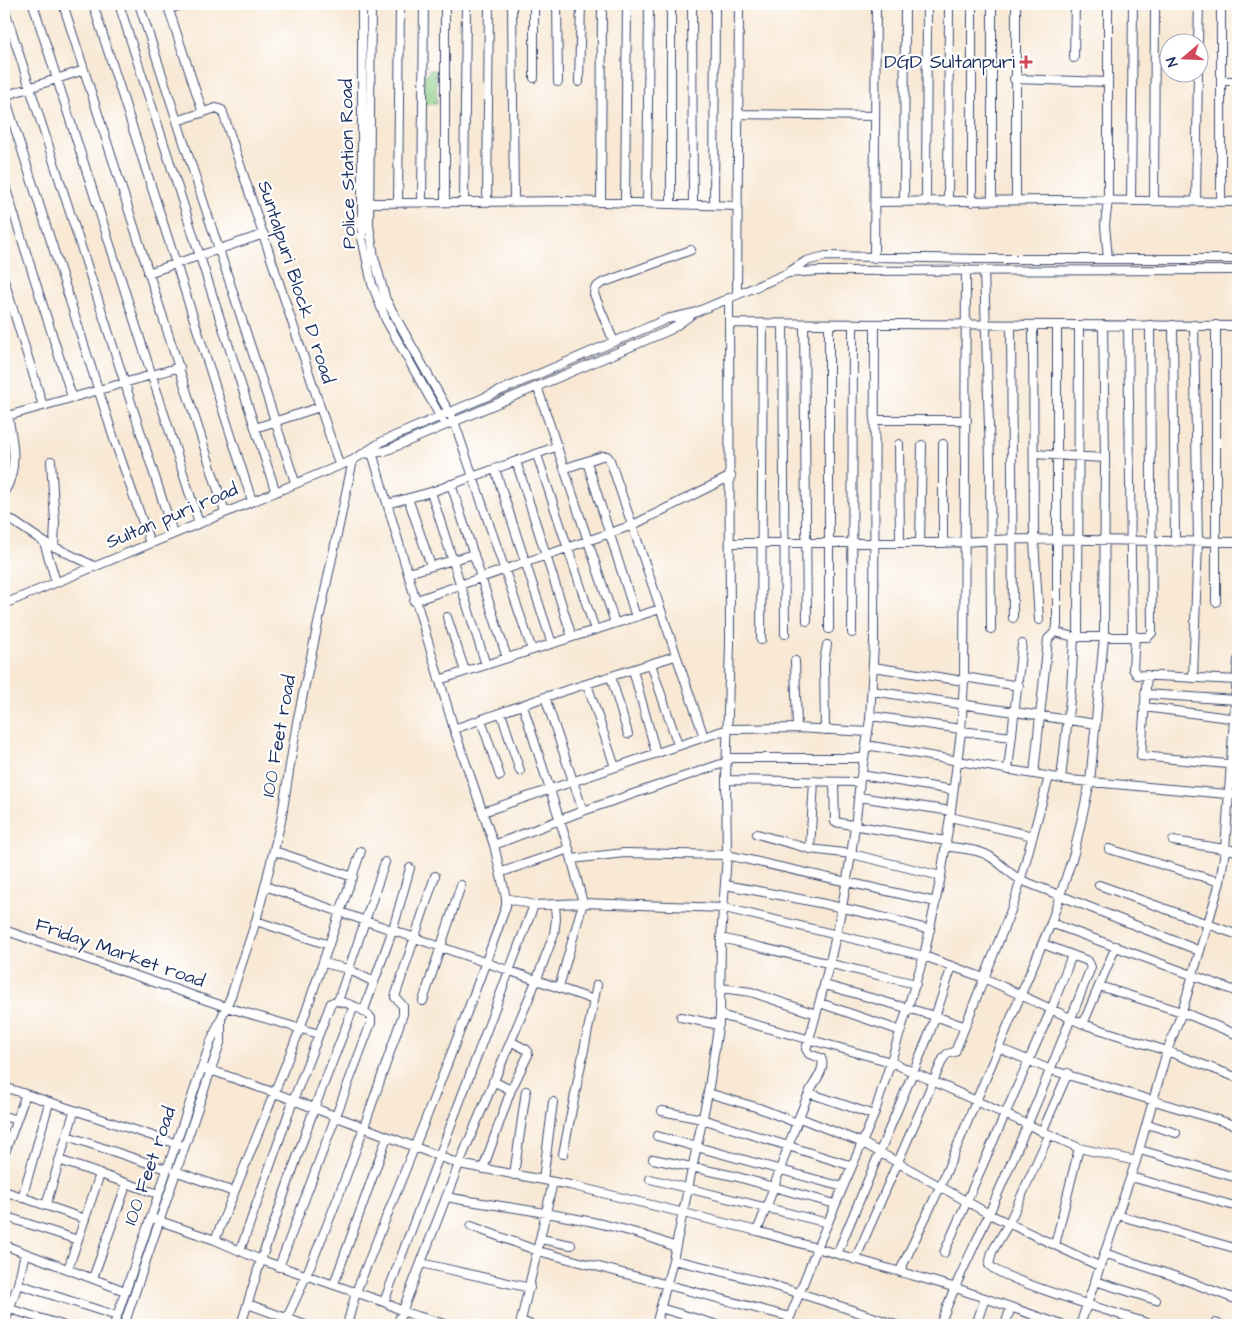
<svg xmlns="http://www.w3.org/2000/svg" width="1242" height="1329" font-family="'Architects Daughter',sans-serif">
<style>
.green{fill:#89c981;stroke:#527c70}
.lines{fill:none;stroke-linecap:round;stroke-linejoin:round}
.minor-casing{stroke:#3c4b70;stroke-width:10}
.minor{stroke:#fff;stroke-width:8}
.poi-dot{fill:#d1495b;stroke:#fff;stroke-width:2}
.labels{text-anchor:middle;dominant-baseline:central;stroke-width:4.5;stroke-linejoin:round;paint-order:stroke}
.poi-label{font-size:19px;fill:#1b2f5e;stroke:#fff;text-anchor:end}
.street-label{font-size:19px;fill:#1b2f5e;stroke:#fff}
</style>
<rect width="100%" height="100%" fill="#fff"/>
<filter id="ink" filterUnits="userSpaceOnUse"><feTurbulence type="fractalNoise" baseFrequency=".02" numOctaves="2"/><feDisplacementMap in="SourceGraphic" scale="10" xChannelSelector="R" yChannelSelector="G"/><feConvolveMatrix kernelMatrix="1 2 1 2 8 2 1 2 1" color-interpolation-filters="sRGB"/></filter>
<filter id="wash" filterUnits="userSpaceOnUse"><feTurbulence type="fractalNoise" baseFrequency=".0096" numOctaves="4" result="noise"/><feDisplacementMap in="SourceGraphic" scale="20" xChannelSelector="R" yChannelSelector="G"/><feGaussianBlur stdDeviation="1.12" result="paint"/><feColorMatrix in="noise" values="0 0 0 0 0 0 0 0 0 0 0 0 0 0 0 0 0 1.4 0 .05"/><feComposite in="paint" operator="in"/></filter>
<g filter="url(#wash)">
<rect width="100%" height="100%" fill="#f8e8d4"/>
<path class="green" d="M 429,70 L 436,70 L 437,104 L 423,105 L 423,74 L 428,74 Z"/>
</g>
<g filter="url(#ink)">
<g class="lines">
<g class="minor-casing">
<path id="minor" d="M 33,4 L 199,523
M 63,4 L 225,512
M 93,4 L 252,501
M 119,4 L 275,490
M 139,4 L 177,121
M 167,4 L 203,113
M 362,4 L 362,238 L 372,284 L 386,320 L 445,425
M 371,4 L 369,225 L 374,257 L 386,300 L 454,421 L 532,650
M 512,4 L 514,201
M 557,4 L 558,82
M 692,4 L 693,205
M 4,7 L 173,533
M 169,9 L 184,4
M 1198,42 L 1199,4
M 1074,58 L 1075,4
M 534,78 L 534,4
M 1014,79 L 1108,82
M 1221,81 L 1238,81
M 579,82 L 581,4
M 4,94 L 115,442 L 150,543
M 4,96 L 84,70
M 738,114 L 875,116
M 4,183 L 72,397
M 1016,200 L 1016,4
M 992,201 L 992,4
M 1131,201 L 1133,4
M 1154,201 L 1155,4
M 1196,201 L 1198,72
M 422,202 L 424,4
M 445,202 L 445,4
M 464,202 L 466,4
M 487,202 L 489,4
M 601,202 L 602,4
M 625,202 L 627,4
M 875,202 L 1056,200 L 1238,202
M 904,202 L 905,4
M 926,202 L 927,4
M 948,202 L 949,4
M 972,202 L 972,4
M 1221,202 L 1221,4
M 370,203 L 568,201 L 738,206
M 398,203 L 400,4
M 647,203 L 649,4
M 671,204 L 671,4
M 714,205 L 715,4
M 874,258 L 876,4
M 1108,259 L 1105,225 L 1108,200 L 1108,4
M 984,270 L 990,459 L 991,629
M 148,273 L 264,234
M 788,273 L 819,271 L 1238,270
M 4,280 L 43,406
M 737,295 L 739,4
M 731,323 L 1238,326
M 783,324 L 785,634
M 804,324 L 807,621
M 1011,325 L 1013,618
M 1033,325 L 1034,540 L 1039,620
M 1128,325 L 1132,636
M 1173,325 L 1175,542
M 614,342 L 594,294 L 595,288 L 602,283 L 691,250
M 537,386 L 615,623
M 4,417 L 180,367
M 874,420 L 967,420
M 255,428 L 320,407
M 899,444 L 900,542
M 369,454 L 385,451 L 670,330 L 690,316
M 1034,454 L 1105,458
M 537,455 L 595,630
M 51,461 L 55,521 L 54,547
M 516,461 L 572,637
M 587,462 L 636,617
M 566,468 L 602,456 L 607,456 L 610,460 L 704,737
M 495,469 L 552,644
M 295,482 L 177,121 L 216,108 L 222,110 L 339,464
M 451,484 L 507,658
M 4,492 C 19,470 13,441 8,416
M 431,492 L 486,665
M 408,498 L 431,566
M 387,504 L 431,492 L 558,446
M 4,515 L 44,542 L 94,566
M 44,542 L 56,582
M 731,543 L 943,543 L 1013,539 L 1238,542
M 920,543 L 922,445
M 943,543 L 943,444
M 408,573 L 474,554
M 414,601 L 633,525 L 731,476
M 1216,602 L 1216,325
M 4,604 L 353,460
M 447,617 L 465,671
M 829,629 L 829,325
M 1055,632 L 1074,637
M 852,633 L 853,325
M 1135,636 L 1133,669 L 1137,675 L 1238,680
M 1078,637 L 1148,637 L 1152,633 L 1150,325
M 761,640 L 763,324
M 795,661 L 797,728
M 651,664 L 678,745
M 873,667 L 964,681
M 633,670 L 656,753
M 1147,675 L 1141,756 L 1238,765
M 611,677 L 628,734
M 964,677 L 1019,686
M 1193,678 L 1198,542 L 1194,325
M 439,680 L 660,609
M 587,684 L 615,767
M 872,691 L 1096,724
M 1145,694 L 1236,700
M 545,697 L 583,811
M 523,706 L 569,849 L 583,903 L 559,987
M 1144,707 L 1238,719
M 501,713 L 520,771
M 871,716 L 961,729
M 481,720 L 500,776
M 454,729 L 545,697 L 675,656
M 825,730 L 824,662 L 827,645
M 961,731 L 1012,737
M 866,748 L 872,746 L 1069,780 L 1238,795
M 727,758 L 863,758
M 1008,770 L 1022,644
M 1034,774 L 1048,639 L 1055,632 L 1057,626 L 1057,325
M 861,775 L 953,790
M 1061,779 L 1071,690 L 1074,637 L 1078,637 L 1079,325
M 726,780 L 858,782 L 861,778 L 870,719 L 874,643 L 875,325
M 834,782 L 835,822 L 946,841
M 859,797 L 951,811
M 483,812 L 728,729 L 797,728 L 868,732
M 950,817 L 1033,836
M 757,834 L 810,849 L 852,854 L 941,876
M 1173,841 L 1238,851
M 494,845 L 583,811 L 727,762
M 946,846 C 960,849 980,849 992,858 C 1003,865 1009,874 1021,880 L 1200,951
M 810,849 L 814,781
M 1109,849 L 1220,882
M 274,851 L 353,877
M 572,859 L 624,853 L 727,855 L 936,902
M 502,872 L 569,849
M 726,885 C 795,898 863,910 930,930
M 1099,885 L 1238,935
M 265,886 L 594,1000
M 506,898 L 534,905 L 583,903 L 725,908 L 924,956 L 984,978 L 1083,1024 L 1099,986 L 1182,1012 L 1238,1035
M 256,921 L 329,945
M 1051,923 L 1238,992
M 4,930 L 226,1007 L 319,1034
M 721,938 L 916,984
M 323,963 L 348,969 L 374,982
M 825,985 L 935,1016 L 963,1026
M 1099,986 L 1116,946
M 721,988 L 751,992 L 816,1014
M 338,1001 L 385,862
M 423,1001 L 461,885
M 820,1003 L 901,1031
M 364,1010 L 393,929 L 410,868
M 720,1015 L 891,1062 L 1079,1148 L 1136,1161
M 681,1017 L 719,1025
M 1083,1024 L 1167,1051 L 1238,1078
M 999,1048 L 1051,1070 L 1238,1126
M 202,1067 L 275,1093 L 459,1164 L 570,1185 L 757,1231 L 953,1287 L 1062,1325
M 493,1081 L 511,1090
M 4,1087 L 180,1145
M 708,1093 L 759,1108 L 797,1123
M 809,1093 L 874,1115
M 662,1111 L 702,1119 L 852,1166
M 4,1116 L 16,1120
M 800,1118 L 863,1143 L 989,1214 L 1099,1266
M 1147,1124 L 1176,1133
M 1042,1132 L 1068,1073
M 1049,1135 L 1009,1223 L 992,1252 L 989,1265 C 1001,1280 1126,1316 1153,1325
M 67,1136 L 166,1169
M 657,1136 L 843,1187
M 1140,1150 L 1238,1178
M 563,1154 L 597,985
M 4,1155 L 26,1094
M 653,1159 L 734,1176 L 835,1204
M 59,1160 L 100,1174
M 483,1169 L 511,1090 L 528,1055 L 527,1050 L 512,1042
M 175,1171 L 234,1192
M 514,1175 L 526,1091
M 1131,1177 L 1238,1207
M 650,1179 L 828,1223
M 543,1180 L 553,1102
M 4,1191 L 85,1219
M 446,1197 C 519,1210 607,1218 675,1247
M 22,1198 L 49,1103
M 46,1205 L 74,1112
M 1117,1215 L 1238,1249
M 4,1216 L 78,1240
M 154,1219 L 215,1240 L 261,1260 L 384,1302 L 404,1312 L 448,1325
M 471,1226 L 538,1251 L 790,1317
M 757,1231 C 776,1186 789,1138 809,1093 C 813,1083 827,1069 821,1058 L 809,1054 L 806,1049 C 833,961 852,872 860,780
M 541,1239 L 571,1245
M 215,1240 L 300,1029 L 361,851
M 4,1245 L 125,1291
M 1055,1245 L 1079,1148
M 240,1251 L 293,1101 L 331,1003 C 339,997 366,1010 371,1018 L 371,1023 L 279,1267
M 944,1253 L 1051,1010 L 1072,955
M 1104,1253 L 1174,1276 L 1238,1300
M 837,1254 L 930,1032 L 952,966
M 673,1260 C 749,1276 823,1300 896,1325
M 855,1260 L 943,1059 L 947,1054 L 955,1052 L 1015,900 L 1049,777
M 421,1263 L 530,1288
M 68,1269 L 100,1174 L 158,1194
M 900,1271 L 940,1187 L 1051,923 L 1074,853 L 1090,782 L 1104,637 L 1105,458 L 1103,325
M 93,1278 L 127,1183
M 1095,1281 L 1156,1300
M 18,1284 L 117,1316
M 334,1284 L 387,1137
M 384,1302 L 534,905
M 248,1304 L 305,1325
M 660,1308 L 718,1325
M 10,1309 L 62,1325
M 287,1318 C 333,1220 368,1117 403,1014 L 403,1006 L 395,997 L 435,876
M 521,1321 L 531,1325
M 1215,1323 L 1221,1325
M 4,1325 L 18,1284 L 25,1253
M 114,1325 L 211,1041 L 231,996 L 256,921 L 265,886 L 281,821 L 297,722 L 353,460 L 383,441 L 667,319 L 694,313 L 786,274 L 806,261 L 826,256 L 979,259 L 1238,259
M 124,1325 L 221,1040 L 221,1020
M 241,1325 L 261,1260 L 314,1109 L 354,1006
M 347,1325 L 356,1292 C 408,1164 460,1036 506,906 L 506,898 L 494,845 L 454,729 L 371,449
M 397,1325 L 459,1164 L 537,979 L 554,934 L 556,919 L 555,905
M 520,1325 L 553,1182
M 656,1325 L 673,1260 L 708,1093 L 720,1015 L 721,938 L 727,855 L 726,780 L 730,644 L 729,298
M 787,1325 L 817,1248 L 874,1115 L 924,956 L 941,876 L 950,817 L 961,732 L 964,681 L 966,270
M 940,1325 C 955,1282 977,1242 995,1200 C 1029,1123 1061,1045 1091,967 L 1088,961 L 1043,944
M 976,1325 L 985,1298
M 1005,1325 L 1011,1307
M 1080,1325 L 1136,1161 L 1167,1051 L 1182,1012 L 1220,882 L 1225,850 L 1238,660"/>
</g>
<use href="#minor" class="minor"/>
</g>
</g>
<path class="poi-dot" d="M1023.5 54.5h5v5h5v5h-5v5h-5v-5h-5v-5h5z"/>
<g class="labels">
<g class="poi-label">
<text x="1015" y="62">DGD Sultanpuri</text>
</g>
<g class="street-label">
<text transform="translate(348 164) rotate(-91)">Police Station Road</text>
<text transform="translate(296 282) rotate(72)">Suntalpuri Block D road</text>
<text transform="translate(172 516) rotate(-23)">Sultan puri road</text>
<text transform="translate(279 736) rotate(-80)">100 Feet road</text>
<text transform="translate(120 953) rotate(19)">Friday Market road</text>
<text transform="translate(150 1166) rotate(-71)">100 Feet road</text>
</g>
</g>
<rect width="1242" height="1329" fill="none" stroke="#fff" stroke-width="20"/>
<g transform="translate(1184 58) rotate(251)"><circle r="24" fill="#ffffff" stroke="#a4acbf"/>
<path d="M0-4L9 19L0 12L-9 19Z" fill="#d1495b"/>
<text y="-8" font-size="14" font-weight="bold" text-anchor="middle" fill="#1b2f5e">N</text>
</g>
</svg>
